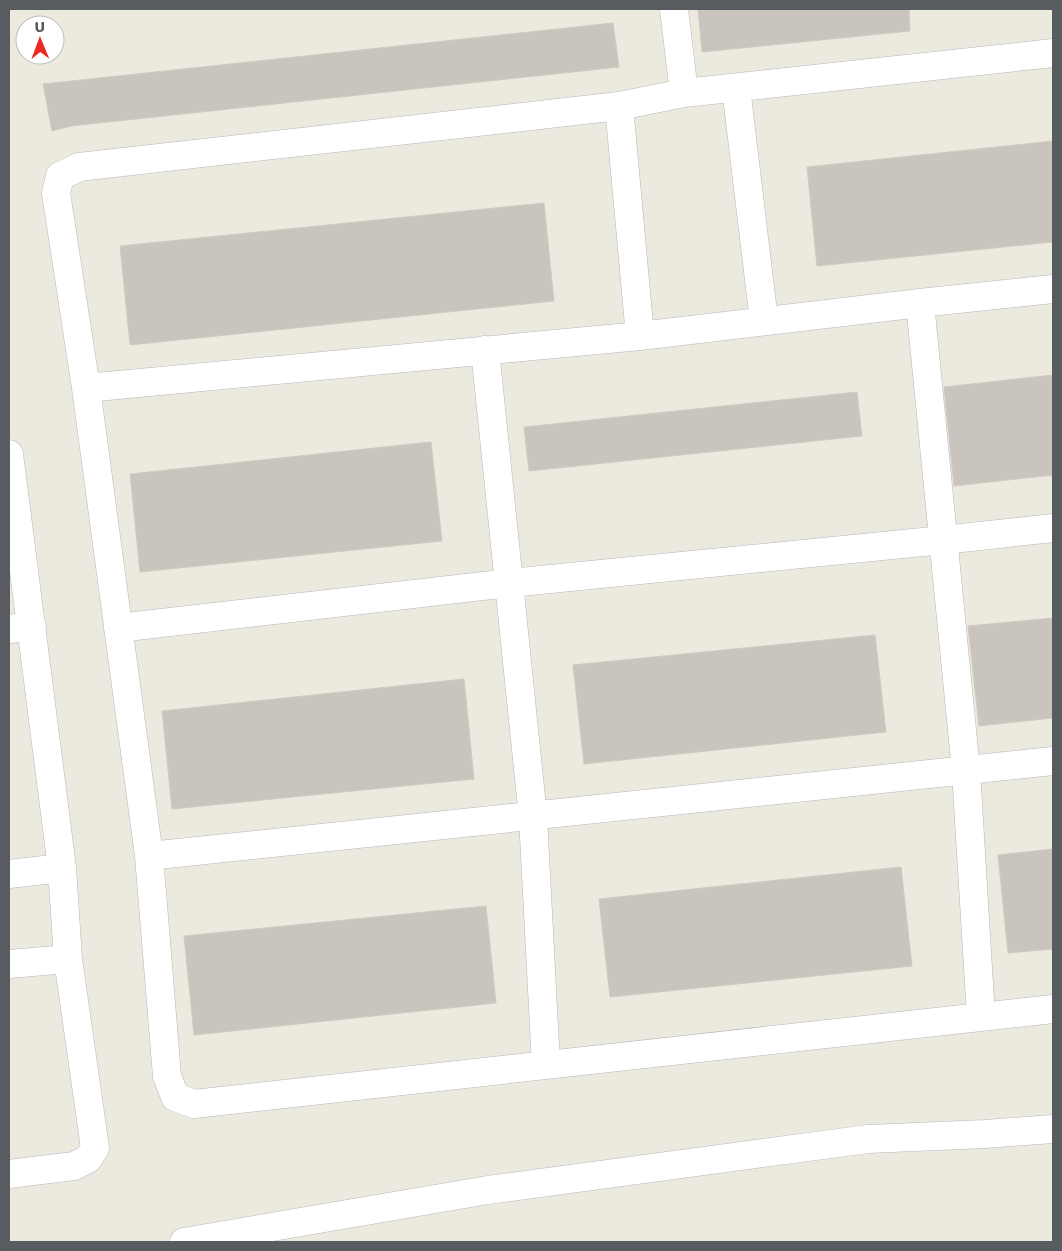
<svg xmlns="http://www.w3.org/2000/svg" width="1062" height="1251" font-family="'Golos Text',sans-serif">
<style>
.building{fill:#c9c5be;stroke:#d1cabd}
.lines{fill:none;stroke-linecap:round;stroke-linejoin:round}
.street-casing{stroke:#b5b8bd;stroke-width:29}
.street{stroke:#fff;stroke-width:28}
</style>
<rect width="100%" height="100%" fill="#ece9df"/>
<path class="building" d="M 698,9 L 909,9 L 910,31 L 702,52 Z
M 613,23 L 619,67 L 71,126 L 52,131 L 43,84 Z
M 1053,141 L 1053,242 L 817,266 L 807,167 Z
M 544,203 L 554,301 L 130,345 L 120,246 Z
M 1053,375 L 1053,475 L 954,486 L 944,387 Z
M 857,392 L 862,436 L 529,471 L 524,427 Z
M 431,442 L 442,541 L 140,572 L 130,474 Z
M 1053,618 L 1053,718 L 979,726 L 968,626 Z
M 875,635 L 886,732 L 584,764 L 573,665 Z
M 464,679 L 474,779 L 172,809 L 162,711 Z
M 1053,849 L 1053,949 L 1008,953 L 998,855 Z
M 901,867 L 912,966 L 610,997 L 599,899 Z
M 486,906 L 496,1003 L 194,1035 L 184,936 Z"/>
<g class="lines">
<g class="street-casing">
<path id="street" d="M 674,9 L 684,93
M 1053,53 L 684,93 L 619,106 L 79,167 L 60,176 L 56,193 L 86,388 L 149,856 L 167,1076 L 175,1097 L 194,1104 L 1053,1009
M 736,88 L 764,321
M 619,106 L 640,336
M 920,303 L 966,771 L 981,1017
M 485,350 L 533,817 L 546,1065
M 86,388 L 640,336 L 920,303 L 1053,289
M 9,454 L 62,868 L 68,959 L 95,1148 L 88,1159 L 74,1166 L 9,1174
M 118,628 L 510,583 L 943,540 L 1053,528
M 9,629 L 32,626
M 149,856 L 1053,761
M 9,874 L 62,868
M 9,964 L 68,959
M 184,1242 L 488,1190 L 868,1139 L 985,1134 L 1053,1129"/>
</g>
<use href="#street" class="street"/>
</g>
<rect width="1062" height="1251" fill="none" stroke="#585c61" stroke-width="20"/>
<g transform="translate(40 40) rotate(359)"><circle r="24" fill="#ffffff" stroke="#bcbec0"/>
<path d="M0-4L9 19L0 12L-9 19Z" fill="#ee2923"/>
<text y="-8" font-size="14" font-weight="bold" text-anchor="middle" fill="#585c61">U</text>
</g>
</svg>
